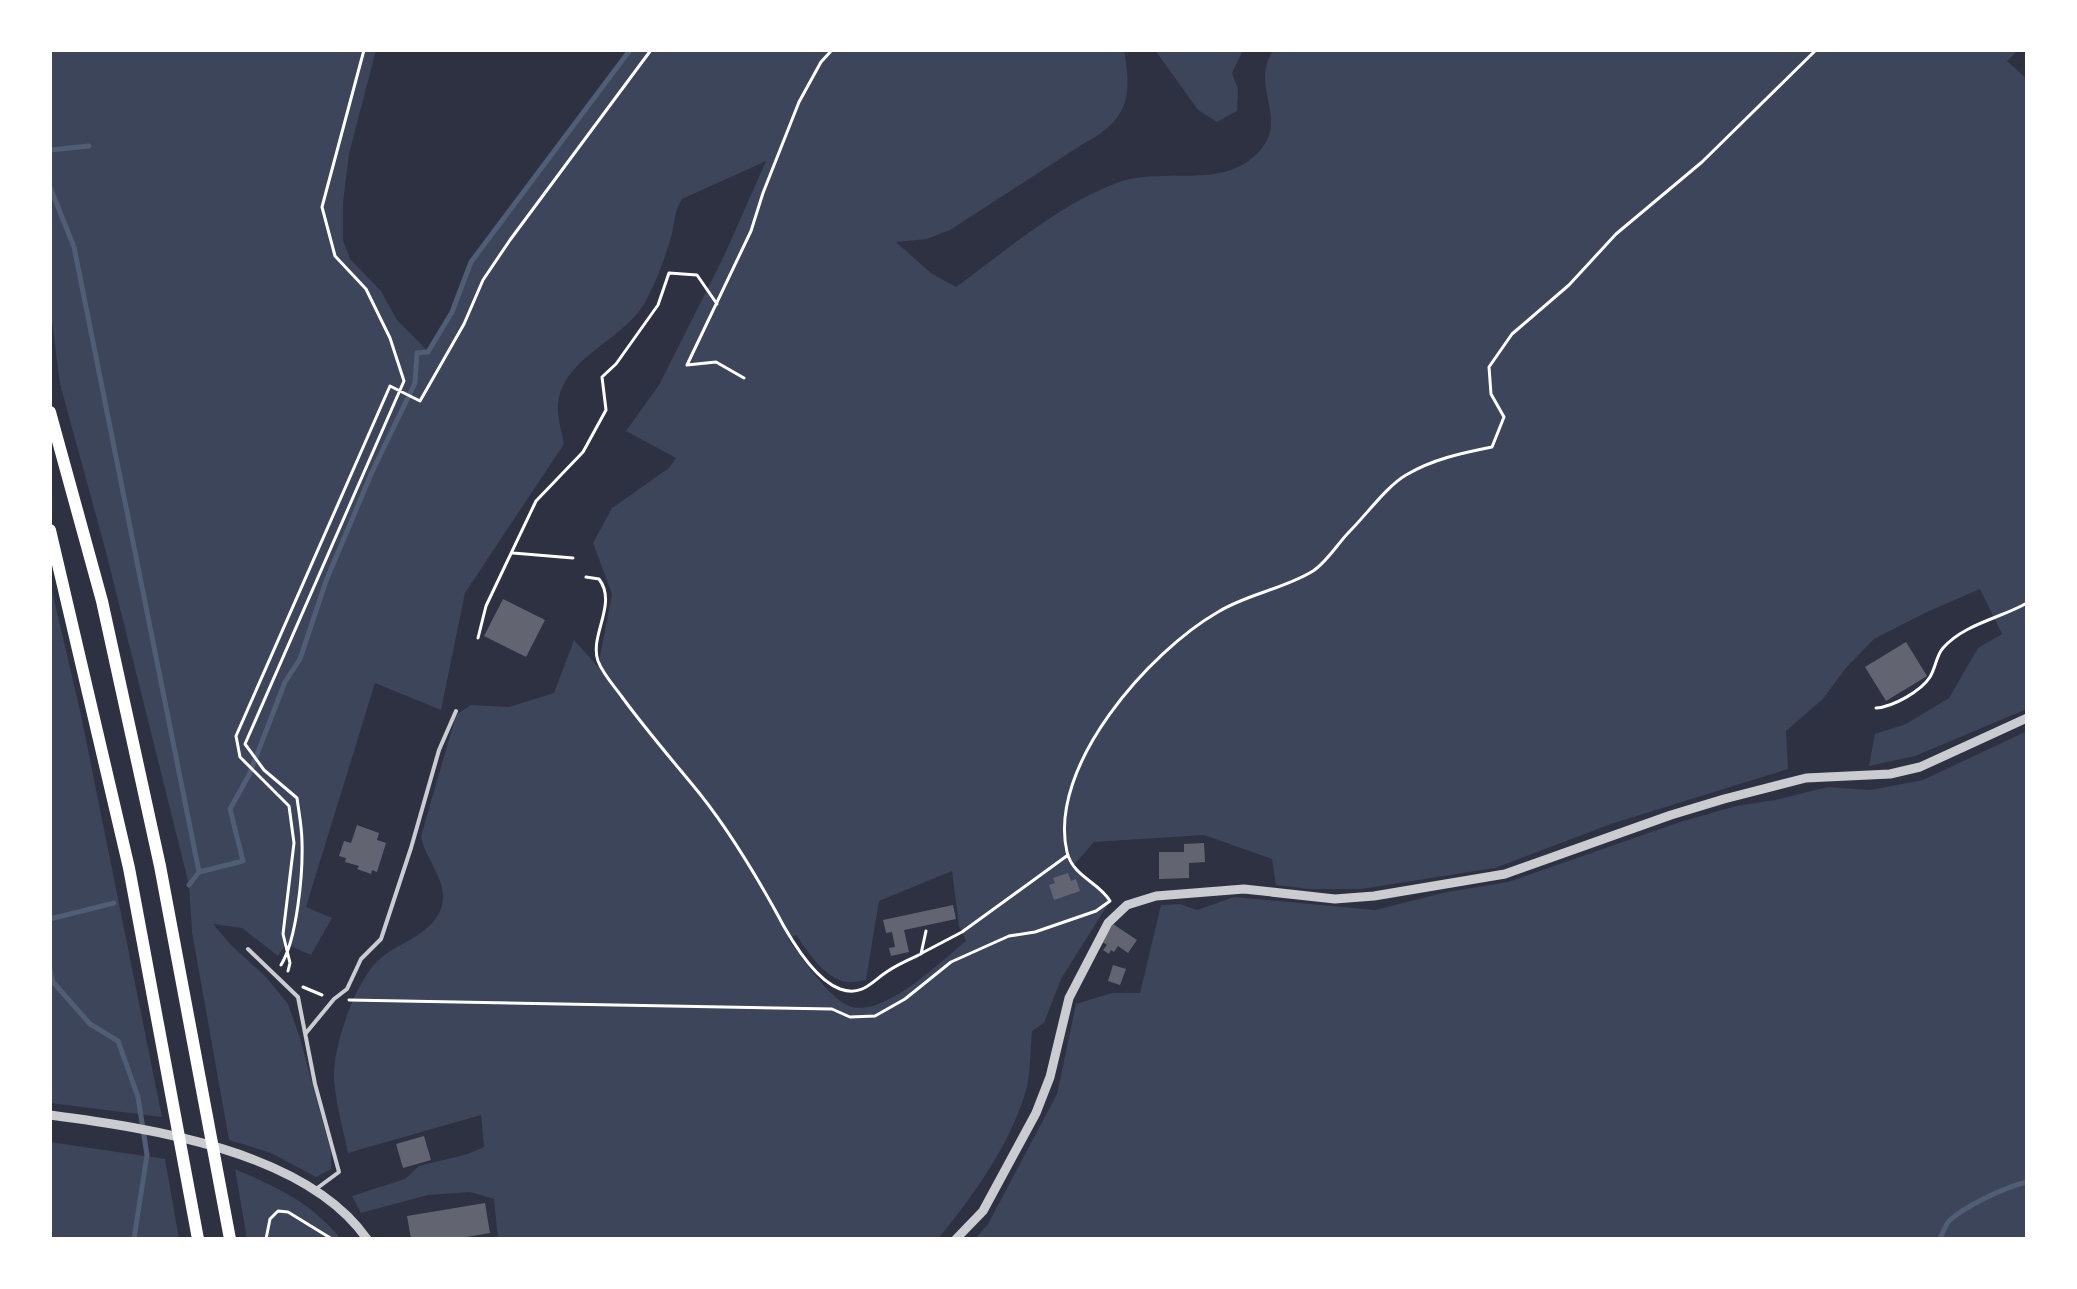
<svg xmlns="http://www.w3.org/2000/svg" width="2077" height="1289" font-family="Roboto,sans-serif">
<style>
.green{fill:#3c4559;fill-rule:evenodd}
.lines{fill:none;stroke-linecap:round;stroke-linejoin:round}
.stream{stroke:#4f5d75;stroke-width:5}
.building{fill:#626471}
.path{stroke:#fff;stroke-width:3}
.service{stroke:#caccd0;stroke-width:4}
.tertiary{stroke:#caccd0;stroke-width:9}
.trunk{stroke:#fff;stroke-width:12}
</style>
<rect width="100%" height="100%" fill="#2d3142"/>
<path class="green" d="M 50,50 L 376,50 L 349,154 L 343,203 L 343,240 L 350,259 L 381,291 L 397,320 L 428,351 L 452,312 L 471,262 L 630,50 L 1124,50 C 1133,98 1127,121 1083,144 L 950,230 L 927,239 L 896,242 L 931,273 L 956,287 C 1007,250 1059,204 1119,182 C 1167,166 1227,192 1262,148 C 1287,116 1250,87 1273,50 L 2018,50 L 2007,61 L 2027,79 L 2027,709 L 1915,756 L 1869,766 L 1875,734 L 1906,724 L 1949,698 L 1978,648 L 2002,634 L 1980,589 L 1927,612 L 1874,639 L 1845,669 L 1823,699 L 1786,731 L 1788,769 L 1611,824 L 1495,868 L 1361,889 L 1309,889 L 1276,885 L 1272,859 L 1204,835 L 1094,842 L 1074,865 C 1085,876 1103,889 1110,901 L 1061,979 L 1044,1023 L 1032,1031 C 1030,1051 1031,1075 1025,1094 C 1008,1148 973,1196 938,1239 L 498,1239 L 494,1199 L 470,1192 L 428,1195 L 361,1213 L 352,1196 L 405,1179 L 419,1166 L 468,1154 L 484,1147 L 481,1115 L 348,1153 C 343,1129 336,1105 334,1080 C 332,1048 356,977 382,957 C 402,941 435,933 442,905 C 448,880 425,860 421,836 L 456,715 L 471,705 L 509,707 L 554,693 L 574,640 L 598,667 L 612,594 L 593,543 L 612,508 L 669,468 L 676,458 L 626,431 L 659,385 L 723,258 L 766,161 L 682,199 C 673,213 675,226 670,241 C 664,261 655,285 644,304 C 620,344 555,360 558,413 C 559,423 562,434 564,444 L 465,593 L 441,710 L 375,683 L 306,907 L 332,918 L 311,955 L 286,944 L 278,956 L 242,928 L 213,924 L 231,945 L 267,978 L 288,1004 L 300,1038 L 331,1152 L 331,1169 L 316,1177 L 271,1153 L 229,1140 L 192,932 L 189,885 L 106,552 L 60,384 L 50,305 ZM 952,871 L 959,926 L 966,941 C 941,961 878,1024 845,1004 C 825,992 802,958 788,939 L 796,935 C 808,952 825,979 847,982 C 853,983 860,981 866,980 L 879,901 Z
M 1155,50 L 1243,50 L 1232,73 L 1238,89 L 1237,111 L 1217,122 L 1198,110 Z
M 50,582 L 81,715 L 162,1117 L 50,1103 Z
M 2027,731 L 2027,1239 L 975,1239 L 988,1224 L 1057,1094 L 1076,1004 L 1112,993 L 1140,993 L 1161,905 L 1180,904 L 1197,910 L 1234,897 L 1375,910 L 1447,892 L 1508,882 L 1680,822 L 1736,806 L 1775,800 L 1828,787 L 1870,790 L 1923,780 Z
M 50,1142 L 165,1159 L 179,1239 L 50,1239 Z
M 235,1169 C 280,1189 308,1200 341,1239 L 247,1239 Z"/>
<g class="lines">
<path class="stream" d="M 50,150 L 89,146
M 50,187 L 74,247 L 199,872
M 189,885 L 199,872 L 243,861 L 230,809 L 249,775 L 285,682 L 300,659 L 326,581 L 372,472 L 415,383 L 417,353 L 428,352 L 452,312 L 471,262 L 630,50
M 50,919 L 114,903
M 50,970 L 53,982 L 90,1024 L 118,1041 L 138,1097 L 147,1155 L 134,1239
M 1940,1239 C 1942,1234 1945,1226 1949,1221 C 1965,1206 2005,1187 2027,1182"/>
</g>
<path class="building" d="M 503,599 L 545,620 L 526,657 L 484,636 Z
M 1906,642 L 1927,676 L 1886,701 L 1865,667 Z
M 357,825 L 379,833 L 377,840 L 386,843 L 377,872 L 372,870 L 371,874 L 357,869 L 359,866 L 345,862 L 346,858 L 339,856 L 344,841 L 351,843 Z
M 1204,843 L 1205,862 L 1189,863 L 1189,878 L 1159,879 L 1159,852 L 1184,852 L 1184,844 Z
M 1068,873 L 1071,881 L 1076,879 L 1080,891 L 1054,900 L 1049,885 L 1055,883 L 1053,878 Z
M 953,905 L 956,919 L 904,930 L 909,952 L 891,956 L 889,948 L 895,947 L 892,932 L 886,933 L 883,920 Z
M 1113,924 L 1137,940 L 1128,953 L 1118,946 L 1114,952 L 1111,950 L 1109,954 L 1103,950 L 1107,945 L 1101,941 Z
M 1113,965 L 1126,969 L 1120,985 L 1108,981 Z
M 424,1136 L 431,1160 L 403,1168 L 396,1144 Z
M 485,1203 L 490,1233 L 455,1239 L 411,1239 L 407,1216 Z"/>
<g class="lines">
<path class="path" d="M 744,378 L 716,362 L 687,365 L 751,231 L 763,193 L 799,102 L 821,62 L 832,50
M 513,553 L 573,558
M 586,577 L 599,579 C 618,604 589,635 598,661 C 603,674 614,686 622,697 C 644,727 667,754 691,783 C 724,822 750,865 775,910 C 788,935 813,979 840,989 C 863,997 872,981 888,971 C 898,964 910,959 921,954 L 926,931
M 478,638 L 486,606 L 536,501 L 583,452 L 606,410 L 602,377 L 616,364 L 658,305 L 669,273 L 697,275 L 717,304
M 1876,708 C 1893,707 1921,691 1930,677 C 1936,667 1936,656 1943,648 C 1964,624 2001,618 2027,603
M 922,953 L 962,932 L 1068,855
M 281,965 C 297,939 303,874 302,842 C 302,828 299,813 297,798 L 264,770 L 245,744 L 404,381 L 390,338 L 366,289 L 335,256 L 322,207 L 364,50
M 288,971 L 290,963 L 283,934 L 294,843 L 289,806 L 240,757 L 236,736 L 390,386 L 420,401 L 464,324 L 483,280 L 510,240 L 651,50
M 303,987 L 322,995
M 349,1000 L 832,1009 L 850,1017 L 875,1016 L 905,999 L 951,962 L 1009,936 L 1035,932 L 1096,911 L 1110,901 C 1099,882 1073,877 1067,852 C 1047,766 1150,651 1218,612 C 1247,594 1284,589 1313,571 C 1327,562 1338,543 1350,531 C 1366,515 1387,486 1406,475 C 1433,459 1462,453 1492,447 L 1504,417 L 1491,394 L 1489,367 L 1512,334 L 1569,285 L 1616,234 L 1702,162 L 1816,50
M 266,1239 L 270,1219 L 278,1211 L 288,1212 L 332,1239"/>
<path class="service" d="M 248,949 L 298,997 L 315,1084 L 339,1172 L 316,1189
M 306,1033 L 334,999 L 347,989 L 361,959 L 381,939 L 411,848 L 439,750 L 456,711"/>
<path class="tertiary" d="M 50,1115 C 149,1128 306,1151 367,1239
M 956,1239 L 983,1211 L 1036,1113 L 1050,1077 L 1069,998 L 1108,923 L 1127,905 L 1156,896 L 1244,889 L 1335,899 L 1374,896 L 1505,874 L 1671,815 L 1724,799 L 1806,778 L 1890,774 L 1920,767 L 2027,718"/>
<path class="trunk" d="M 50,412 L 102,601 L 160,866 L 230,1239
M 50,530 L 129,868 L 198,1239"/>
</g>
<rect width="2077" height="1289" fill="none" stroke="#ffffff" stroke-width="104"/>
</svg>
